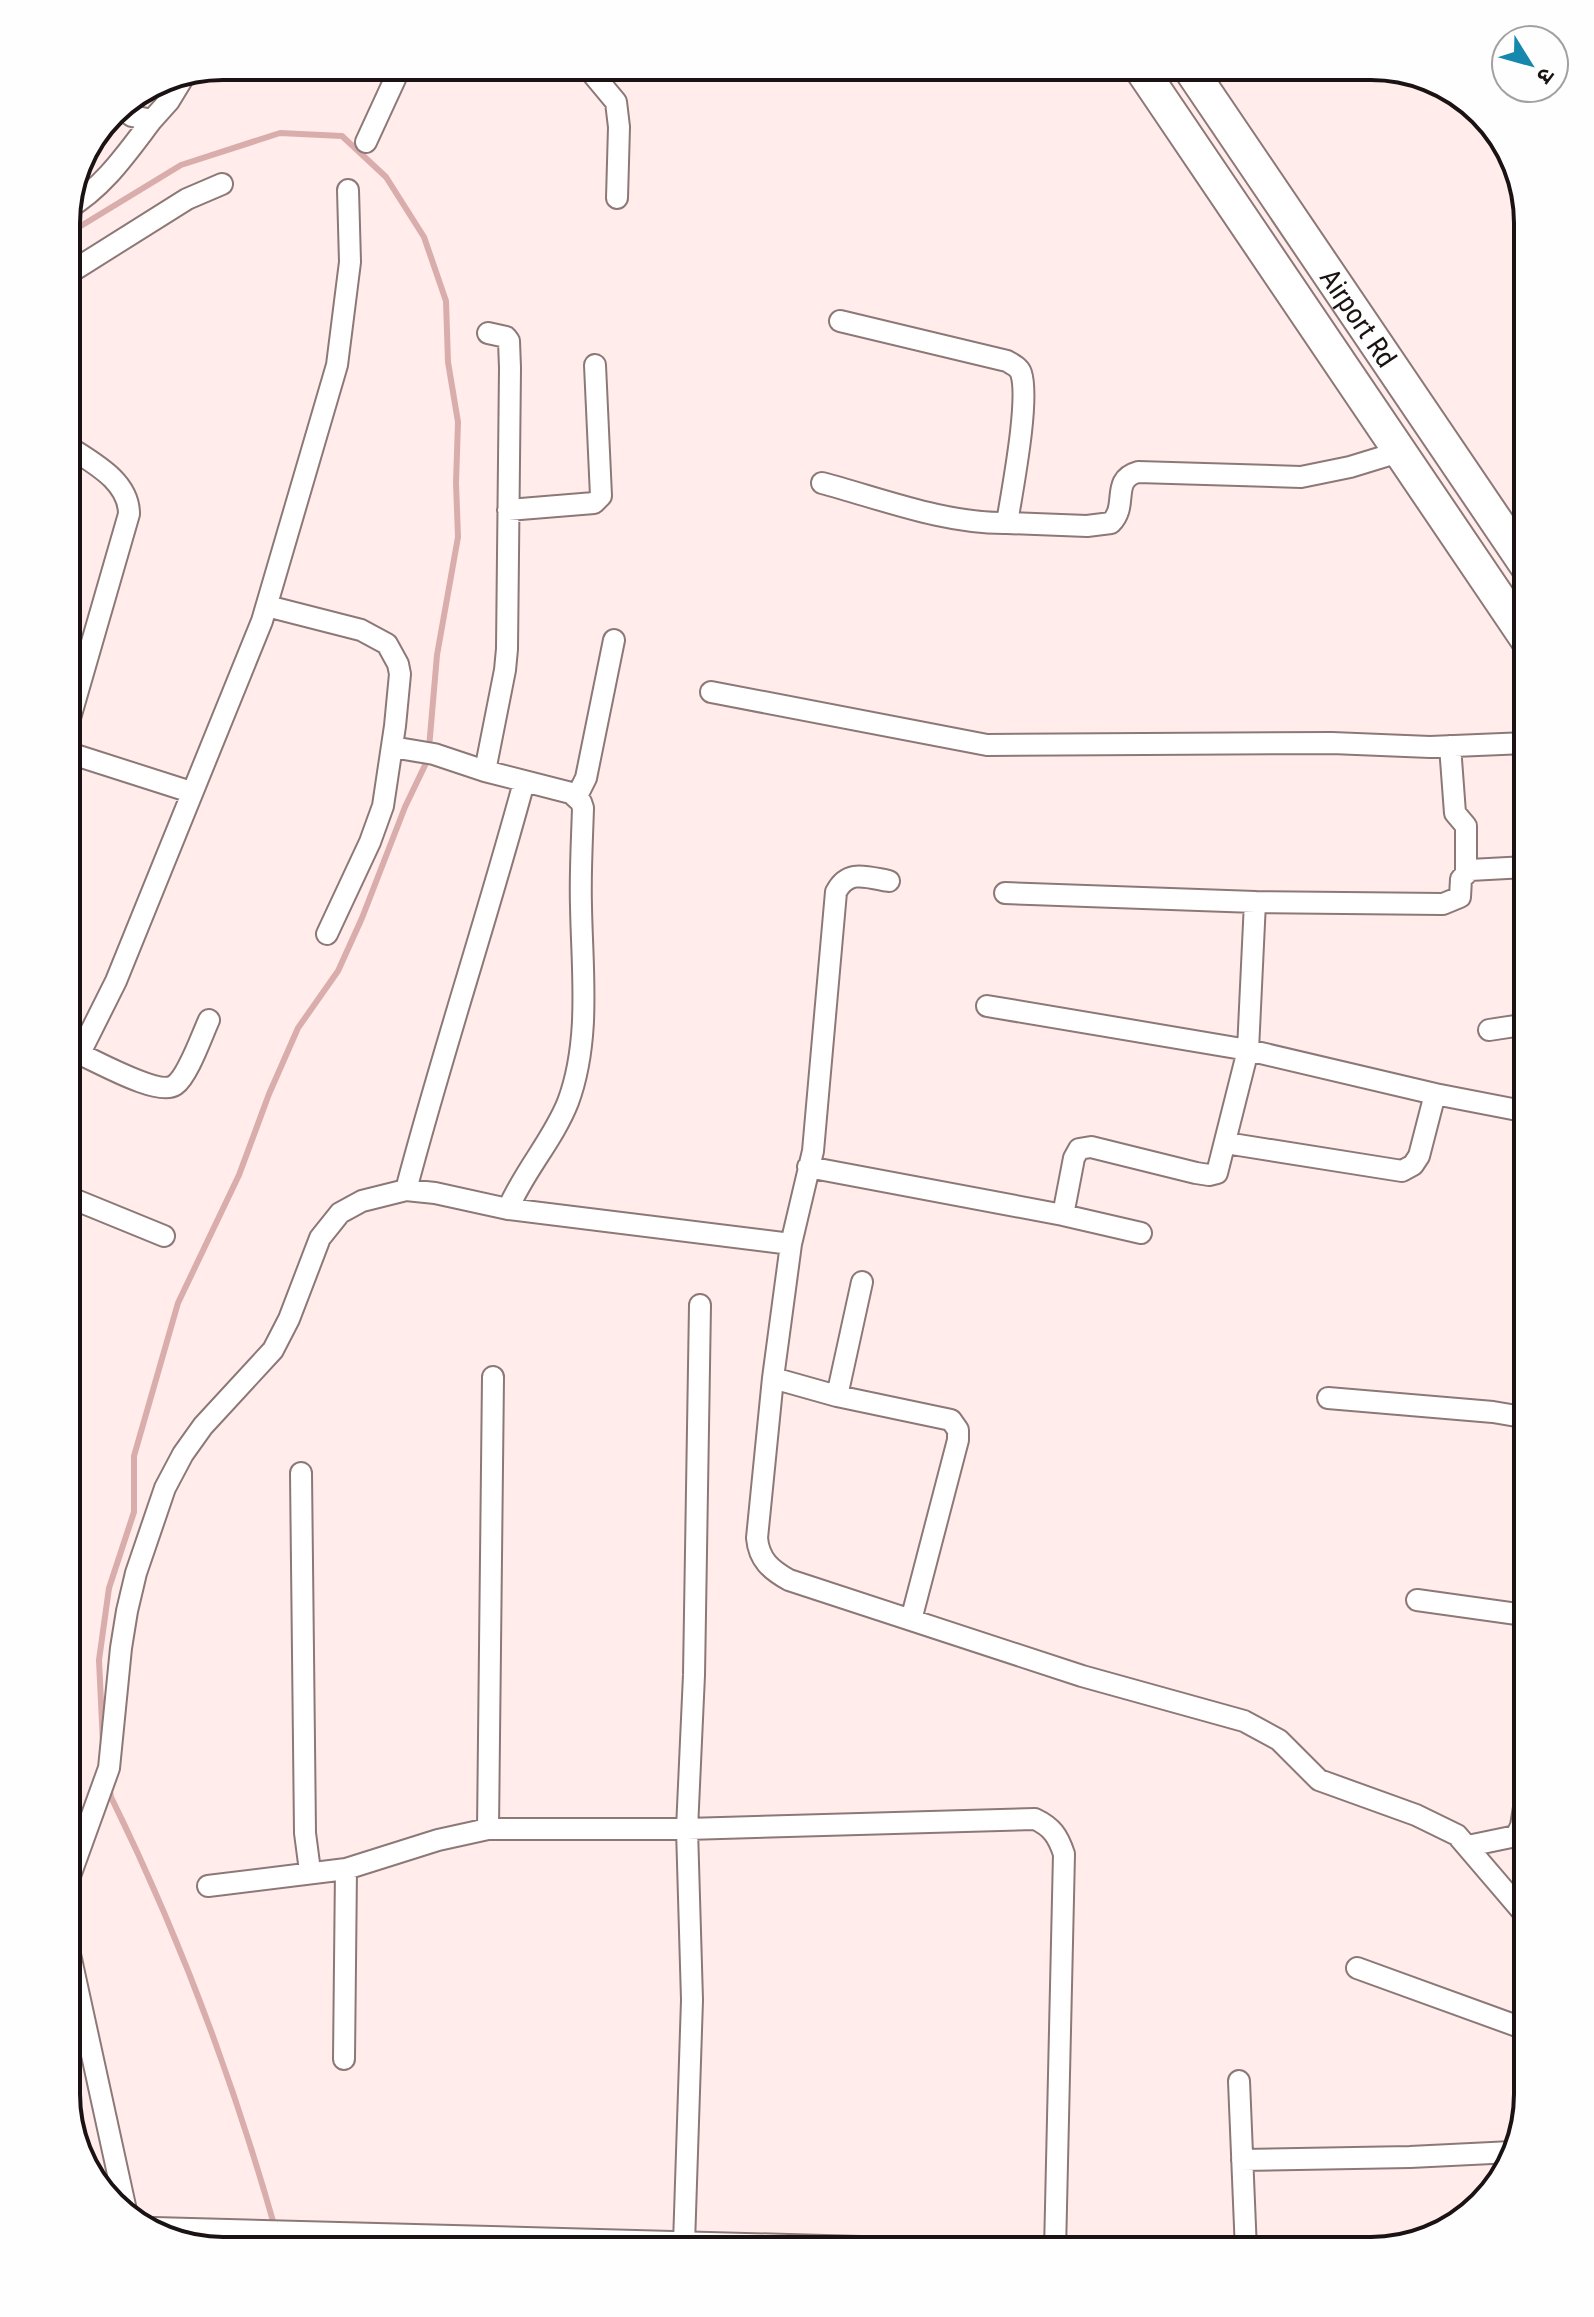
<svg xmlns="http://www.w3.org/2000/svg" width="1594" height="2317" font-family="'Roboto Condensed','Noto Sans Devanagari',sans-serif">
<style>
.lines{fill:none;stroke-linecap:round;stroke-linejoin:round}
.stream{stroke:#d9adac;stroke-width:6}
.minor-casing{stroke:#8c7877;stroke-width:24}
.tertiary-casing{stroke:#8c7877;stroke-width:30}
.primary-casing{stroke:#8c7877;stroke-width:36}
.minor{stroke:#fff;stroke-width:20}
.tertiary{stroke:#fff;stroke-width:26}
.primary{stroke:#fff;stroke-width:32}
.labels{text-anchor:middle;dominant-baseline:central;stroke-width:6;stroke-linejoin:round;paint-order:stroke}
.street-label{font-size:28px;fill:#1b1313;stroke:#fefefe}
.rim{fill:none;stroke:#1b1313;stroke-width:4}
</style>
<rect width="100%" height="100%" fill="#ffeceb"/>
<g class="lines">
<path class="stream" d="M 66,235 L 181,165 L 280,133 L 342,136 L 386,177 L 424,237 L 446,301 L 448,362 L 458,422 L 456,483 L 458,537 L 437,655 L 429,748
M 103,1744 L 99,1660 L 109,1588 L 134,1512 L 134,1456 L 178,1303 L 239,1175 L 269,1094 L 298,1028 L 338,971 L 362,918 L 405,807 L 428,759
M 109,1786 L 111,1797 C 179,1935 233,2080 275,2228"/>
<g class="minor-casing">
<path id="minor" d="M 586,66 L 616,102 L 619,127 L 617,198
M 119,108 L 132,116 L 152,120 L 169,101 L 186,73
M 366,142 L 401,66
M 67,209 C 104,187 126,154 152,120
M 66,275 L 187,199 L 222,184
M 822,483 C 882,499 945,524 1007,523 C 1012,491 1030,400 1021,373 C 1019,367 1012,364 1007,361 L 840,321
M 508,510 L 594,503 L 601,496 L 595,365
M 1007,523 L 1087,526 L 1111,523 C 1129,505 1110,480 1138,472 L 1301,477 L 1350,467 L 1399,452
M 267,606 L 361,630 L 387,644 L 398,664 L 400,674 L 395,726 L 383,806 L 370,842 L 327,934
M 711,692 L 987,745 L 1332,743 L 1430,747 L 1528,743
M 66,732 L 129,514 C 129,480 91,462 66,445
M 1450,746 L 1455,813 L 1466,826 L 1466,872
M 392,747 L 434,754 L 485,771 L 571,793 L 581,802 L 583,808 C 582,841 580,873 581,906 C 582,970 591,1040 568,1102 C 553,1140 524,1171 508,1209
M 66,752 L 191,792
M 485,771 L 505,670 L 507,649 L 510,368 L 509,341 L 506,337 L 488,333
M 577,796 L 586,778 L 614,640
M 1005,893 L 1255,902 L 1443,904 L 1460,897 L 1461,879 L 1470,870 L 1528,867
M 987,1006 L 1248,1050 L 1435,1094 L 1528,1112
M 1489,1030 L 1528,1024
M 66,1048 C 87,1055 157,1098 175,1085 C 188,1076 202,1035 209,1020
M 80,1053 L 116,981 L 262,621 L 337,365 L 350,262 L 348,190
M 1226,1143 L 1402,1171 L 1413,1165 L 1419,1156 L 1435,1094
M 808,1167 L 1063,1215
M 406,1190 C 442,1053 487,919 524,782
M 66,1196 L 164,1236
M 1141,1233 L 1063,1215 L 1074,1158 L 1079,1149 L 1091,1147 L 1196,1173 L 1209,1175 L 1217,1173 L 1248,1050 L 1255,902
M 791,1244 L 813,1151 L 836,892 C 848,869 866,877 889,881
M 773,1378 L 837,1396 L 951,1420 L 958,1430 L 958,1440 L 911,1620
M 837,1396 L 862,1282
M 1328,1398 L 1493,1412 L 1528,1418
M 301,1473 L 305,1833 L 310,1871
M 1417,1600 L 1517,1614 L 1528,1620
M 488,1829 L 493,1377
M 1468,1846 L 1516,1836 L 1521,1826 L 1528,1783
M 208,1886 L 346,1869 L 438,1840 L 488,1829 L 687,1829 L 1035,1819 C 1052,1827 1058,1836 1064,1854 L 1055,2251
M 66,1887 L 109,1768 L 121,1648 L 127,1611 L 136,1573 L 165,1488 L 183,1454 L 203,1426 L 273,1350 L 289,1319 L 320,1238 L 340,1213 L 362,1201 L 406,1190 L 435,1193 L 508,1209 L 791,1244 L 773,1378 L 757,1538 C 759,1560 771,1570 789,1580 L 1082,1676 L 1244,1721 L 1279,1740 L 1319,1780 L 1416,1815 L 1457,1835 L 1528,1918
M 66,1936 L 127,2215
M 1357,1968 L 1528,2030
M 344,2059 L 346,1869
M 1239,2081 L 1246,2251
M 1242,2160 L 1410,2157 L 1512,2152
M 684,2244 L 692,2000 L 687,1829 L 694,1675 L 700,1305"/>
</g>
<g class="tertiary-casing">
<path id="tertiary" d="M 154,2231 L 898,2251"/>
</g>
<g class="primary-casing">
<g id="primary">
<path d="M 1139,66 L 1528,641"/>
<path id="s1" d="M 1188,66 L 1528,568"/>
</g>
</g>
<use href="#minor" class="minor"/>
<use href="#tertiary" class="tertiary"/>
<use href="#primary" class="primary"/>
</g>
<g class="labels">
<g class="street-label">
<text stroke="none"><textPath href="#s1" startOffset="304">Airport Rd</textPath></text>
</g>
</g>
<path d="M0 0H1594V2317H0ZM223 80H1371A143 143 0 0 1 1514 223V2094A143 143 0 0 1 1371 2237H223A143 143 0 0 1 80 2094V223A143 143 0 0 1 223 80Z" fill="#fefefe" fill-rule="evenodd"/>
<path class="rim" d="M223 80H1371A143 143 0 0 1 1514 223V2094A143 143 0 0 1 1371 2237H223A143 143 0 0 1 80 2094V223A143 143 0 0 1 223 80Z"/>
<g transform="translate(1530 64) rotate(127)"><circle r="38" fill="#fefefe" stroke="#a3a0a0" stroke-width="2"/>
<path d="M0-6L14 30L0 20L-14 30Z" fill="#1687ad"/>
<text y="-12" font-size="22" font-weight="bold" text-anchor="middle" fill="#1b1313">उ</text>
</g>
</svg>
